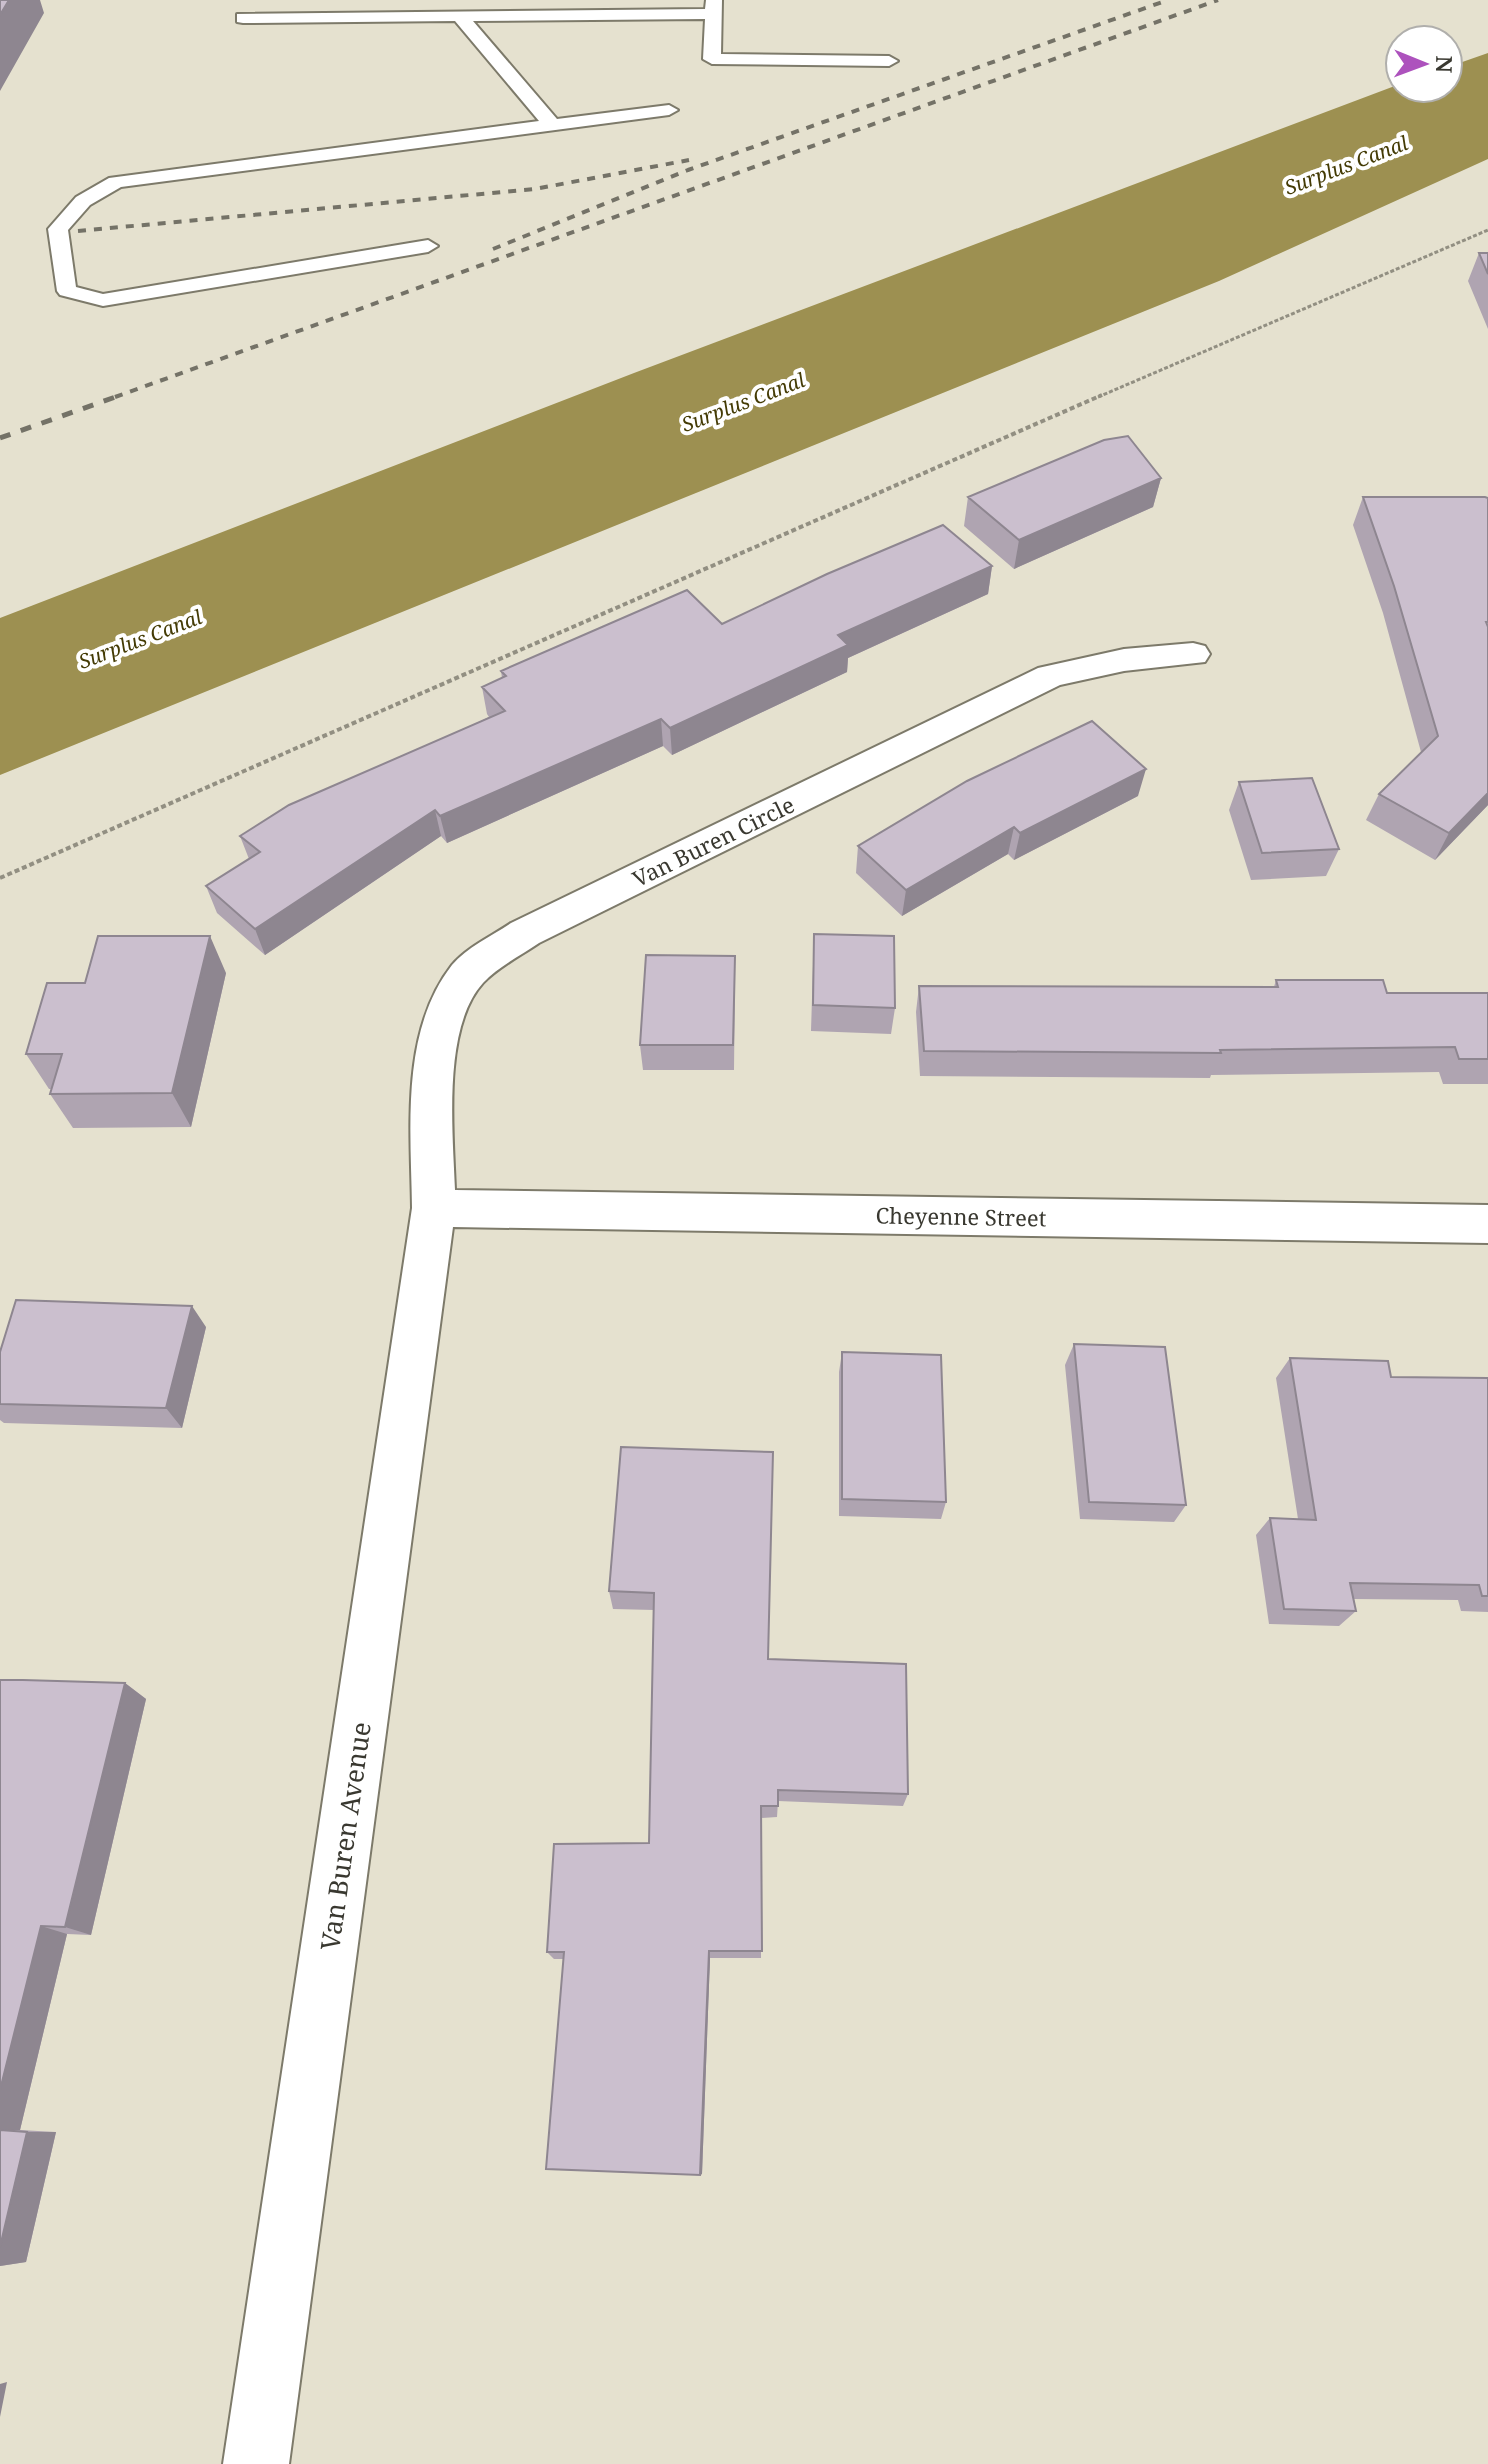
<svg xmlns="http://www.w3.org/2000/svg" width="1488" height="2464" font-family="'Noto Serif',serif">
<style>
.water{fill:#9d9051}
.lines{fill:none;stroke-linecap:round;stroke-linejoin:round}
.lane-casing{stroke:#7d7a6a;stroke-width:4}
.street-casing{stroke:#7d7a6a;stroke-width:4}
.path-far1{stroke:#928f82;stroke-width:3;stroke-dasharray:4 2;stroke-linecap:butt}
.path{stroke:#928f82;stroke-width:4;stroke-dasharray:5 3;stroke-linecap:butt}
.lane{fill:#fff;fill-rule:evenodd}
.street{fill:#fff;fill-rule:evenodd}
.rail-far1{stroke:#747267;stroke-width:4;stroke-dasharray:8 8;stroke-linecap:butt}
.rail{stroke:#747267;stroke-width:5;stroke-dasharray:11 11;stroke-linecap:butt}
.wall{fill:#afa4b1}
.shaded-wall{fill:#8e8690}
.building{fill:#cbbfce;stroke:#8e8690;stroke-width:2}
.labels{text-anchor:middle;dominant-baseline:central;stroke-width:8;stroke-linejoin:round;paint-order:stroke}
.far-water-label{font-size:20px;font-style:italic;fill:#443b05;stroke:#fff}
.street-label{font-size:22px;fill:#393830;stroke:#fff}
.near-street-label{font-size:26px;fill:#393830;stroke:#fff}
</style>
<rect width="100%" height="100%" fill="#e5e1cf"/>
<path class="water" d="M 1488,53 L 1488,159 L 1219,281 L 0,775 L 0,618 L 634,373 L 1400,84 L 1400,88 L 1448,88 L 1448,67 Z"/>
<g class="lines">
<g class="lane-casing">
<path id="lane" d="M 706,0 L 722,0 L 721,54 L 889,56 L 898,61 L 889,66 L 712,64 L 703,59 L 705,19 L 473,21 L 557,119 L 669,105 L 678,110 L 669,115 L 121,187 L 90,205 L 68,230 L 76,287 L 103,294 L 428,240 L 438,246 L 428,252 L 103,306 L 60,295 L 57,291 L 48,229 L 76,197 L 109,178 L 539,121 L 455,21 L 243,23 L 237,22 L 237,14 L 705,9 Z"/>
</g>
<g class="street-casing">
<path id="street" d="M 1193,643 L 1205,646 L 1210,654 L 1205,662 L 1124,671 L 1060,685 L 539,943 C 520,956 498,967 483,983 C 442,1028 453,1133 455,1190 L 1488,1205 L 1488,1243 L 453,1227 L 289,2464 L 223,2464 L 412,1208 C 411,1129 400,1032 452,965 C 467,947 492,936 511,923 L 1038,668 L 1124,649 Z"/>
</g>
<path class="path-far1" d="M 1098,397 L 1488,230"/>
<path class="path" d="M 0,878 L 1102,395"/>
<use href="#lane" class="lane"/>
<use href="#street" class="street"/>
<path class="rail-far1" d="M 78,231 L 535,189 L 689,160
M 493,249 L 688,170 L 1168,0
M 115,397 L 1218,0"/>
<path class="rail" d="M 0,438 L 121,395"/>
</g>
<path class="wall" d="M 1479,253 L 1488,253 L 1488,329 L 1468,281 Z
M 1161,478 L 1153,507 L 1014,569 L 964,526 L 968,497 Z
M 1363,497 L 1488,498 L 1488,805 L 1435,860 L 1366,820 L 1379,794 L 1421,752 L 1383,613 L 1353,525 Z
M 992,566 L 988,594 L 848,658 L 847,672 L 672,755 L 663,746 L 447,843 L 441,836 L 265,955 L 217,913 L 206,886 L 249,859 L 240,836 L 489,717 L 487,714 L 482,687 L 502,678 L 501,671 Z
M 1239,782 L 1339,849 L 1326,876 L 1251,880 L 1229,810 Z
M 1138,796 L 1014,860 L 1008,854 L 902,916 L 856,873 L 858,846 Z
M 814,934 L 895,1008 L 891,1034 L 811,1031 Z
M 226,973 L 191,1127 L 73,1128 L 50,1094 L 52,1089 L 49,1089 L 26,1054 L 85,983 Z
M 1276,980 L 1387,993 L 1488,993 L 1488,1084 L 1443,1084 L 1439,1072 L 1211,1075 L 1210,1078 L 920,1076 L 916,1012 L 919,986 L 1274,987 Z
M 735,982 L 734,1070 L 643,1070 L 640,1045 Z
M 206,1327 L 182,1428 L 4,1423 L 0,1420 L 0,1352 Z
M 1074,1344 L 1186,1505 L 1174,1522 L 1080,1519 L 1065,1365 Z
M 842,1352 L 946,1502 L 941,1519 L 839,1516 L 839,1372 Z
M 1290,1358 L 1391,1377 L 1488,1378 L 1488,1612 L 1461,1611 L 1458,1600 L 1354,1599 L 1356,1611 L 1339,1626 L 1269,1624 L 1256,1535 L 1270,1518 L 1298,1519 L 1276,1378 Z
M 621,1447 L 768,1659 L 908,1794 L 903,1806 L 778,1801 L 777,1817 L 761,1818 L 761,1958 L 710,1958 L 702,2174 L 700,2175 L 563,1959 L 554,1959 L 547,1952 L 649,1843 L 654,1610 L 613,1609 L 609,1591 Z
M 0,1680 L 125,1683 L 146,1699 L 91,1935 L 67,1934 L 20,2130 L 56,2132 L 26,2262 L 0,2266 Z"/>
<path class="shaded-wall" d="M 9,0 L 40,0 L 44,13 L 0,91 L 0,15 Z
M 1161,478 L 1153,507 L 1014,569 L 1019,540 Z
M 992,566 L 988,594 L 848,658 L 847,672 L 672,755 L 670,728 L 838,635 Z
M 661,719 L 663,746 L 447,843 L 440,816 Z
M 1146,769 L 1138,796 L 1014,860 L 1020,833 Z
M 1488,793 L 1488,805 L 1435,860 L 1449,833 Z
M 435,810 L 441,836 L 265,955 L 255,929 Z
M 1014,827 L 1008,854 L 902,916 L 906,890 Z
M 210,936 L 226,973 L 191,1127 L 172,1093 Z
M 192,1306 L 206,1327 L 182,1428 L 166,1408 Z
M 125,1683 L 146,1699 L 91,1935 L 65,1927 Z
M 41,1926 L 67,1934 L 20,2130 L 0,2130 L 0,2090 Z
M 709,1951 L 710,1958 L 702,2174 L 700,2175 Z
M 27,2132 L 56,2132 L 26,2262 L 0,2266 L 0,2247 Z
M 7,2382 L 0,2417 L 0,2384 Z"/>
<path class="building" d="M 0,0 L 9,0 L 0,15 Z
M 1479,253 L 1488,253 L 1488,274 Z
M 1128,436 L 1161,478 L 1019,540 L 968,497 L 1104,440 Z
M 1363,497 L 1485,497 L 1488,498 L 1488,622 L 1486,622 L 1488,627 L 1488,793 L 1449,833 L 1379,794 L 1438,736 L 1394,586 Z
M 943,525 L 992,566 L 838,635 L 848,645 L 670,728 L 661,719 L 440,816 L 435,810 L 255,929 L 206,886 L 260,852 L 240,836 L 289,805 L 505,711 L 482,687 L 506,676 L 501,671 L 687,590 L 722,624 L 827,574 Z
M 1092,721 L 1146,769 L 1020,833 L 1014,827 L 906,890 L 858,846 L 967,781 Z
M 1312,778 L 1339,849 L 1262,853 L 1239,782 Z
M 814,934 L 894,936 L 895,1008 L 813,1005 Z
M 98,936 L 210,936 L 172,1093 L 50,1094 L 62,1054 L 26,1054 L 47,983 L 85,983 Z
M 646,955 L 735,956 L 733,1045 L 640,1045 Z
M 1276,980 L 1383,980 L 1387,993 L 1488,993 L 1488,1059 L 1459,1059 L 1455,1047 L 1220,1050 L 1221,1053 L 924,1051 L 919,986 L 1278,987 Z
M 16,1300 L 192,1306 L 166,1408 L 0,1404 L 0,1352 Z
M 1074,1344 L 1165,1347 L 1186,1505 L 1089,1502 Z
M 842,1352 L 941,1355 L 946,1502 L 842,1499 Z
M 1290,1358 L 1388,1361 L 1391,1377 L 1488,1378 L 1488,1596 L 1482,1596 L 1479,1585 L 1350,1583 L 1356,1611 L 1284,1609 L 1270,1518 L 1316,1520 Z
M 621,1447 L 773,1452 L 768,1659 L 906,1664 L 908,1794 L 778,1790 L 778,1806 L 761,1806 L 762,1951 L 709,1951 L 700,2175 L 546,2169 L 564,1952 L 547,1952 L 554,1844 L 649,1843 L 654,1593 L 609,1591 Z
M 0,1680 L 23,1680 L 125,1683 L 65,1927 L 41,1926 L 0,2090 Z
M 0,2130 L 27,2132 L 0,2247 Z"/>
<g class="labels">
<g class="far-water-label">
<text transform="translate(1346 165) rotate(-21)">Surplus Canal</text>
<text transform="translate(743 402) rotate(-21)">Surplus Canal</text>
<text transform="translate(140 639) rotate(-21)">Surplus Canal</text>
</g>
<g class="street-label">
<text transform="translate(713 841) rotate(-26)">Van Buren Circle</text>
<text transform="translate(961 1216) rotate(1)">Cheyenne Street</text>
</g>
<g class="near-street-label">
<text transform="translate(345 1836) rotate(-82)">Van Buren Avenue</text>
</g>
</g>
<g transform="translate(1424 64) rotate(91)"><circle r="38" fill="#ffffff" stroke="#b0afac" stroke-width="2"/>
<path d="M0-6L14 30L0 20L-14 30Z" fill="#ad52bd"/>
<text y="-12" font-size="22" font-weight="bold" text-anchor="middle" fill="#393830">N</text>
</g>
</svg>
